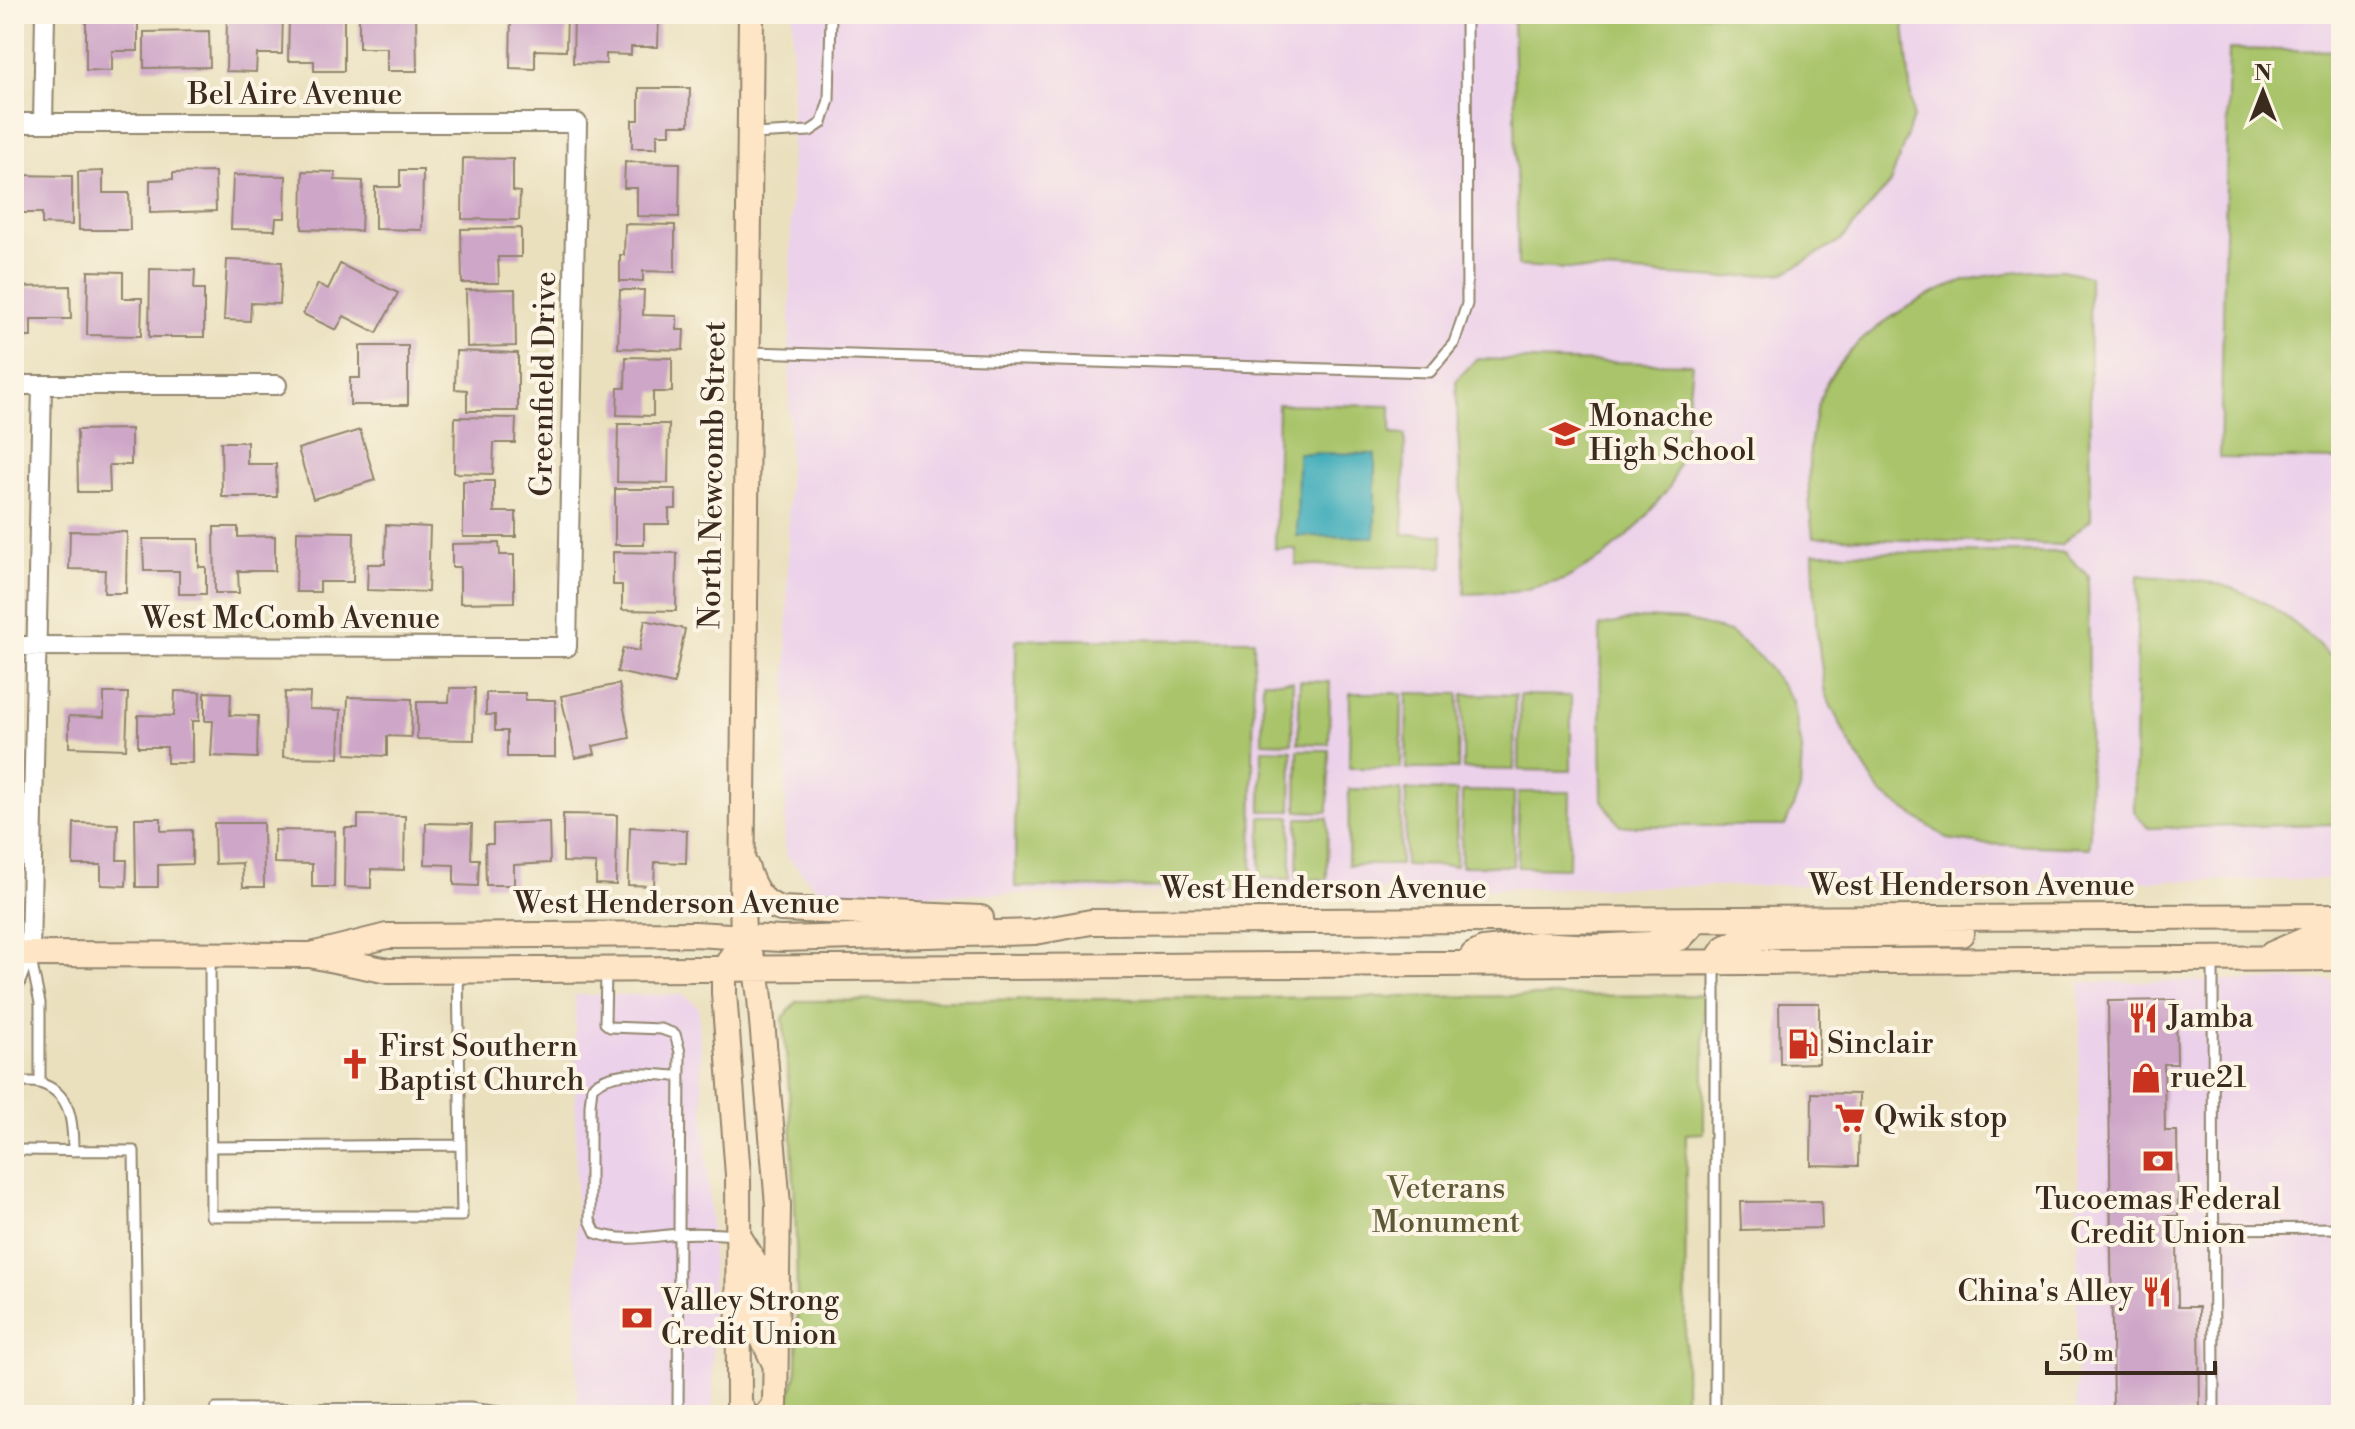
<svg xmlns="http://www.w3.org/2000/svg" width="2355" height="1429" font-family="'Libre Bodoni',serif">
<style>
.built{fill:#ecd1ea}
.green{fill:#a9c46b;stroke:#727744;stroke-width:2}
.water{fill:#3dacba;stroke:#3c6b6c;stroke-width:2}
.building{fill:#cea6c8}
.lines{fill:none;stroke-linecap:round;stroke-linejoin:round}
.service-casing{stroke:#92856e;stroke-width:13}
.minor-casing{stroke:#92856e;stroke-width:22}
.secondary-casing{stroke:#92856e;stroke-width:28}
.service{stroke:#fff;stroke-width:9}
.minor{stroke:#fff;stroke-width:18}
.secondary{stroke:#fee5c5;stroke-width:24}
.labels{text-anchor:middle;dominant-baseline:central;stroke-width:8;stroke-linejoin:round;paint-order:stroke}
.street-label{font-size:30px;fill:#3b2a1e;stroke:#fcf5e5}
.poi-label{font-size:30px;fill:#3b2a1e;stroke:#fcf5e5;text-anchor:start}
.park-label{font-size:30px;fill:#5c5835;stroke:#fcf5e5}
</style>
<rect width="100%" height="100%" fill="#fcf5e5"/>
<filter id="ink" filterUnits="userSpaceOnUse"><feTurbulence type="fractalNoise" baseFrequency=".0125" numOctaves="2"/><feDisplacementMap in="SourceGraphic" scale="16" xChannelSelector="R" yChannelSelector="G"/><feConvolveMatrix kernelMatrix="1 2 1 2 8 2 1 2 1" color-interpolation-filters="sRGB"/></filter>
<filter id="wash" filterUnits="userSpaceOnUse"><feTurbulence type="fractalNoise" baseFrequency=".006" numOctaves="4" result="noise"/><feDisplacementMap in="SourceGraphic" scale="32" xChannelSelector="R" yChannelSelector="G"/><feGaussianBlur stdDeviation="1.8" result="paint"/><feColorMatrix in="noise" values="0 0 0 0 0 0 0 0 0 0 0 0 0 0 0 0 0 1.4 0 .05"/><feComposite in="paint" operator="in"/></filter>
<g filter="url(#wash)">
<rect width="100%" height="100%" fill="#eae0be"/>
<path class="built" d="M 793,14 L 2341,14 L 2341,879 L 823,896 L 785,854 Z
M 2341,980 L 2341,1415 L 2076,1415 L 2080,982 Z
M 575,995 L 684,995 L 698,1007 L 712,1251 L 713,1415 L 577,1415 Z"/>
<path class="green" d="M 1513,14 L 1903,14 L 1913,118 L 1890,183 L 1841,241 L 1784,273 L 1720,278 L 1518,266 Z
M 2229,49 L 2341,51 L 2341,460 L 2220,458 Z
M 2062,270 L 2089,276 L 2091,519 L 2060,545 L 1813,537 C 1807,490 1805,437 1823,391 C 1843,341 1924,289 1977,278 C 2005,272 2033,271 2062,270 Z
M 1476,359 L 1692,364 L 1684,445 L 1670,486 L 1640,524 L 1605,556 L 1564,580 L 1514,592 L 1465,594 L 1456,381 Z
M 1278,404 L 1391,406 L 1391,434 L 1405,435 L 1403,534 L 1443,535 L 1443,567 L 1296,565 L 1296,549 L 1275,549 Z
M 2064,552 L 2088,576 L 2090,848 L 1982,844 L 1948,839 L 1881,793 L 1850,744 L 1825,694 L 1816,624 L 1813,553 Z
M 2138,575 C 2164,578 2192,579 2217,584 C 2268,596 2304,629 2339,665 L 2341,668 L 2341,824 L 2148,828 L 2134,811 Z
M 1642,618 L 1685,620 L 1729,632 L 1759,655 L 1793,701 L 1802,749 L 1800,790 L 1785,826 L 1620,826 L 1602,800 L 1600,626 Z
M 1016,639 L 1254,640 L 1252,888 L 1015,887 Z
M 1263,681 L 1293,681 L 1292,743 L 1262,742 Z
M 1300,681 L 1330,682 L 1329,744 L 1298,743 Z
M 1350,693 L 1402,693 L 1401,768 L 1349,768 Z
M 1407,693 L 1459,694 L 1458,769 L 1406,769 Z
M 1463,694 L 1515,695 L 1514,770 L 1463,769 Z
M 1520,695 L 1571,696 L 1571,771 L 1519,770 Z
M 1262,749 L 1292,750 L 1291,811 L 1261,811 Z
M 1298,750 L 1329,750 L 1328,812 L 1297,811 Z
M 1349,789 L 1401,790 L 1400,865 L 1348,865 Z
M 1406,790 L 1457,791 L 1456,866 L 1405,865 Z
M 1462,791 L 1514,792 L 1513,866 L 1461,866 Z
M 1518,792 L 1570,792 L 1569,868 L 1518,867 Z
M 1261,817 L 1291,817 L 1291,879 L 1260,878 Z
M 1298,818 L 1328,818 L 1327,879 L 1297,879 Z
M 1704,995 L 1704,1133 L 1686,1134 L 1685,1415 L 786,1415 C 786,1398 796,1384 797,1368 C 798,1251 794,1134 783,1018 L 797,1001 Z"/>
<path class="water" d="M 1298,453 L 1375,454 L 1375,537 L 1297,536 Z"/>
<g id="blocks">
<path class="building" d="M 86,14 L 138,14 L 138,51 L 112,51 L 112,71 L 86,70 Z
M 227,14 L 283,14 L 282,54 L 257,54 L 256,72 L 226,71 Z
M 359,14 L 416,14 L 417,71 L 387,71 L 387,48 L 359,48 Z
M 511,14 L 567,14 L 566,51 L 535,50 L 535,69 L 510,68 Z
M 574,14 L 659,14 L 658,47 L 631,47 L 631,55 L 606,54 L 606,64 L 573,63 Z
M 289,16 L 344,17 L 344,71 L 314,71 L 314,61 L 288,61 Z
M 209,31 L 210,67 L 144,68 L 144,32 Z
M 639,88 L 690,88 L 689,125 L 670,125 L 670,134 L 657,134 L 657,148 L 632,148 L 632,120 L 639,120 Z
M 463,158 L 513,159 L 513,191 L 520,192 L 519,220 L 462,219 Z
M 625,162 L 680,163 L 679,217 L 637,216 L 637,188 L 624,188 Z
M 400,170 L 423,170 L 422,230 L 375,229 L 375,187 L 400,187 Z
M 103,171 L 103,193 L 129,193 L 130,230 L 79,230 L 78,172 Z
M 303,171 L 335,172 L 335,180 L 363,181 L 361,231 L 302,229 Z
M 215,172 L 216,211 L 150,213 L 150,180 L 173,179 L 173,173 Z
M 14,175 L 72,176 L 72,225 L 42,224 L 42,213 L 14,213 Z
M 233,175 L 286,176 L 285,218 L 276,218 L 275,230 L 231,229 Z
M 625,224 L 675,225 L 675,272 L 643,271 L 643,281 L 620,281 L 620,255 L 624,255 Z
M 521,228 L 521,257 L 498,257 L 499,283 L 462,283 L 461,229 Z
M 227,260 L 282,262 L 280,304 L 251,303 L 250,321 L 224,320 Z
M 340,264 L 398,293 L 377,333 L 344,316 L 336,330 L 303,314 L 318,284 L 328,289 Z
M 150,269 L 195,270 L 194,289 L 204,289 L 204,337 L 149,337 Z
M 88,271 L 123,272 L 123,298 L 142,298 L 141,336 L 87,335 Z
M 70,286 L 71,319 L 31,319 L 31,337 L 14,337 L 14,287 Z
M 515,289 L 516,346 L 467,347 L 466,290 Z
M 620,290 L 644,290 L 643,315 L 677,316 L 677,330 L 684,330 L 683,350 L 618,348 Z
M 360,346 L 408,346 L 408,405 L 350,405 L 350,378 L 360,378 Z
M 456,351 L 518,353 L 518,411 L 467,411 L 467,390 L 455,389 Z
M 626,357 L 672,358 L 672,392 L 653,392 L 653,416 L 617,415 L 618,388 L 625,388 Z
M 455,417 L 516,418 L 515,443 L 494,443 L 493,474 L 454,473 Z
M 618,424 L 669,424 L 668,483 L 617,482 Z
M 131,429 L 131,465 L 109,465 L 110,492 L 78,492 L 77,430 Z
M 360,430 L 375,480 L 313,499 L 298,449 Z
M 221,442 L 247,442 L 247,464 L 276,464 L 277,497 L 222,497 Z
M 463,481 L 494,481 L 494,512 L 516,512 L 516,537 L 463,537 Z
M 615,489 L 676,489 L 676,509 L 669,509 L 669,524 L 644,524 L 644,545 L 615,545 Z
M 386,525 L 430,527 L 428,592 L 367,590 L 368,564 L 385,564 Z
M 214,527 L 238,527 L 238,537 L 275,536 L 275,571 L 238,571 L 239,593 L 215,593 Z
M 70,531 L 127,532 L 126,593 L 104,593 L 105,570 L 69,569 Z
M 297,531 L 354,532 L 353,582 L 320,582 L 320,592 L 296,592 Z
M 143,539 L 199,539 L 199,567 L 206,567 L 206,594 L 179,594 L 179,571 L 144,571 Z
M 499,543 L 500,555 L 514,555 L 514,602 L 460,603 L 460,567 L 452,567 L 452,544 Z
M 613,552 L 677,553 L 676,611 L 622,610 L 622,585 L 613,585 Z
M 645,620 L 685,629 L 674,684 L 617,672 L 623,648 L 639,651 Z
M 619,684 L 630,738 L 593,746 L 595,754 L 575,758 L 561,696 Z
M 450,688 L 475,688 L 474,740 L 417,739 L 417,702 L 449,702 Z
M 175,691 L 200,692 L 199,721 L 192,721 L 192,763 L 167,763 L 167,747 L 138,747 L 138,715 L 174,716 Z
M 205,692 L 231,693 L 230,715 L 258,716 L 257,758 L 211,756 L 213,721 L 205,721 Z
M 285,692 L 310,693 L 309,709 L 341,710 L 339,758 L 283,757 Z
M 104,693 L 128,693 L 126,749 L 69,747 L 69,716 L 104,717 Z
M 486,693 L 525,693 L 525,700 L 555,700 L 555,757 L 507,757 L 507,731 L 495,731 L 495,715 L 486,715 Z
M 348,697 L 412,699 L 411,737 L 387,736 L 387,756 L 346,754 Z
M 563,814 L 617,815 L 616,885 L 596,884 L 596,863 L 563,862 Z
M 358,815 L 405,816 L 404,870 L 371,869 L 371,888 L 344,887 L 345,828 L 358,828 Z
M 135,818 L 161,818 L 161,831 L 192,830 L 192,864 L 158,865 L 158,887 L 136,887 Z
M 549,822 L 550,863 L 514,865 L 514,885 L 486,885 L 485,844 L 493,844 L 493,824 Z
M 74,823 L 118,824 L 117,860 L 127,860 L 126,886 L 101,885 L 101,865 L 73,865 Z
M 214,823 L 263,823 L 264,887 L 243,887 L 242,863 L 215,864 Z
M 426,823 L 472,824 L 471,859 L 479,859 L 478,886 L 454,885 L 454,865 L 425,864 Z
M 630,827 L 687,830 L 686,863 L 655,862 L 654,886 L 628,885 Z
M 275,830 L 335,831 L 334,887 L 312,887 L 312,864 L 274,863 Z
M 2176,1000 L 2177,1064 L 2164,1064 L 2165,1131 L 2177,1131 L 2178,1216 L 2166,1216 L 2166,1240 L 2177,1240 L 2178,1307 L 2199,1307 L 2200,1415 L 2113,1415 L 2108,1001 Z
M 1779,1003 L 1819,1003 L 1819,1063 L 1780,1064 Z
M 1812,1093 L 1859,1094 L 1858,1166 L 1811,1165 Z
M 1821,1201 L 1822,1228 L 1741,1230 L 1740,1202 Z"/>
</g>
</g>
<g filter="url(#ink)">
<use href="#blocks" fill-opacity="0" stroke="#92856e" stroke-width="2"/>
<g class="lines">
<g class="service-casing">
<path id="service" d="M 753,134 L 810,131 L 822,123 L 829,100 L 831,14
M 750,352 L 1430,372 L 1454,343 L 1467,304 L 1466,14
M 30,955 L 40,1003 L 40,1083
M 210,957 L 211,1216 L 462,1216 L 458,972
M 2213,962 L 2214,1415
M 1715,963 L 1715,1415
M 606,970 L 605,1023 L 610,1027 L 661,1029 L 675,1034 L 680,1052 L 678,1415
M 14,998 L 29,958
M 679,1076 C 651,1075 614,1067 592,1087 L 590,1105 L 590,1220 L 596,1233 C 624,1243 651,1236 679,1234 C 698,1232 718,1234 737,1235
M 14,1082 C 22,1083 32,1081 39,1083 C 72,1092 73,1124 73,1151
M 211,1147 L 461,1145
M 14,1150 L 134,1151 L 138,1415
M 2215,1229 L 2341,1228
M 217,1415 L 216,1409 L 470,1408 L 522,1415"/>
</g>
<g class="minor-casing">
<path id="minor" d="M 14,123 L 577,123 L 567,647 L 14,646
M 43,123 L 45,14
M 14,385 L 277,385
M 30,954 L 42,385"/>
</g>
<g class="secondary-casing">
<path id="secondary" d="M 751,14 L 742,901 L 743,936 L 756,969 L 760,998 L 778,1205 L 775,1405 L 767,1415
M 746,866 C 752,886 760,903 781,909 L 981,918
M 14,954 L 310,955 L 388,971 L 2341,958
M 315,954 L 387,936 L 695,934 L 781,939 L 1035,932 L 1091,922 L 2341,916
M 2272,954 L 2309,938 L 2341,936
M 1473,955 L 1483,950 L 1537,944 L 1593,947 L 1650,944 L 1680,938 L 1698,919
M 732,956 L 724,970 L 724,993 L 738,1175 L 739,1404 L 746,1415
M 1715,963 L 1725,948 L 1740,940 L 1776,936 L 1961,934
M 738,1235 L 757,1266 L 758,1329 L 774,1362"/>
</g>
<use href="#service" class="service"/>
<use href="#minor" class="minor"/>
<use href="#secondary" class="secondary"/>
</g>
</g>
<defs>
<g id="school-bare" transform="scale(2.4)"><path d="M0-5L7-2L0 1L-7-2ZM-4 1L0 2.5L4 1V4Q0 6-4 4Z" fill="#c8321e" stroke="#fcf5e5" stroke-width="2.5" paint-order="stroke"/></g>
<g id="restaurant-bare" transform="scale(2.4)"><path d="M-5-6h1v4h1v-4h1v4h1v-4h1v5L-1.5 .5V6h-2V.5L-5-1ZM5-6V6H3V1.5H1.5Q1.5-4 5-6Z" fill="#c8321e" stroke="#fcf5e5" stroke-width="2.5" paint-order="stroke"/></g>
<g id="fuel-bare" transform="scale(2.4)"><path d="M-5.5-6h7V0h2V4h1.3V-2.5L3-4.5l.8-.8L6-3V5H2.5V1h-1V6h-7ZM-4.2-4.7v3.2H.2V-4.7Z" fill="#c8321e" stroke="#fcf5e5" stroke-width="2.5" paint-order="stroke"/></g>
<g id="church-bare" transform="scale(2.4)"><path d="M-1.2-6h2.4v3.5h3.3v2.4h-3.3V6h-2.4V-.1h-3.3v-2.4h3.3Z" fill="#c8321e" stroke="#fcf5e5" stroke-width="2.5" paint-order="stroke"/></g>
<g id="shop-bare" transform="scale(2.4)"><path d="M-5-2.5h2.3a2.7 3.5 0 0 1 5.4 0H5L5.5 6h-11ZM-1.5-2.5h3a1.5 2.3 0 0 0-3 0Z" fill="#c8321e" stroke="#fcf5e5" stroke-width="2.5" paint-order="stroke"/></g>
<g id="supermarket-bare" transform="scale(2.4)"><path d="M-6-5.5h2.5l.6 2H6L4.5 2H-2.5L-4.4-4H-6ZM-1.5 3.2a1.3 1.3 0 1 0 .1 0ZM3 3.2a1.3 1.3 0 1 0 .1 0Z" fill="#c8321e" stroke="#fcf5e5" stroke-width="2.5" paint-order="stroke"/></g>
<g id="bank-bare" transform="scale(2.4)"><path d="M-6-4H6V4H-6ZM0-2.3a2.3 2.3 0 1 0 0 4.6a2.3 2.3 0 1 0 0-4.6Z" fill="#c8321e" stroke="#fcf5e5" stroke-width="2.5" paint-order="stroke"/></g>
</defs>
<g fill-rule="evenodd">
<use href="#school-bare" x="1565" y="434"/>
<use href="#restaurant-bare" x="2143" y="1018"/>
<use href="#fuel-bare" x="1803" y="1044"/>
<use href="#church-bare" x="355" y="1064"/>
<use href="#shop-bare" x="2146" y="1078"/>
<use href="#supermarket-bare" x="1850" y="1118"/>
<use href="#bank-bare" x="2158" y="1161"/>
<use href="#restaurant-bare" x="2157" y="1292"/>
<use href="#bank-bare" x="637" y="1318"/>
</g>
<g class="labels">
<g class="street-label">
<text x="295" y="95">Bel Aire Avenue</text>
<text transform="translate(544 384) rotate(-89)">Greenfield Drive</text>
<text transform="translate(713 475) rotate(-89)">North Newcomb Street</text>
<text x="291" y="619">West McComb Avenue</text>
<text x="1972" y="886">West Henderson Avenue</text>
<text x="1324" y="889">West Henderson Avenue</text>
<text x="677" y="904">West Henderson Avenue</text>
</g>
<g class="poi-label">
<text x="1589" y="417">Monache<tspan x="1589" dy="34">High School</tspan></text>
<text x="2167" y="1018">Jamba</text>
<text x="1827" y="1044">Sinclair</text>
<text x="379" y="1047">First Southern<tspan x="379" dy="34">Baptist Church</tspan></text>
<text x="2170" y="1078">rue21</text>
<text x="1874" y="1118">Qwik stop</text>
<text x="2158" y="1200" text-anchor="middle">Tucoemas Federal<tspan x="2158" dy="34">Credit Union</tspan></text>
<text x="2133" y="1292" text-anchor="end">China's Alley</text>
<text x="661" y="1301">Valley Strong<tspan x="661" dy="34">Credit Union</tspan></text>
</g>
<g class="park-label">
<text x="1446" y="1189">Veterans<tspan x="1446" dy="34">Monument</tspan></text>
</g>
</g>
<rect width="2355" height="1429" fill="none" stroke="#fcf5e5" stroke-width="48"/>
<g transform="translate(2263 92)" stroke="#fcf5e5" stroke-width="6" paint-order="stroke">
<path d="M0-6L14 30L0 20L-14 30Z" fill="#3b2a1e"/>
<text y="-12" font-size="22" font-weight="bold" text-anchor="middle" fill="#3b2a1e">N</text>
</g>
<path d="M2047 1361v12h168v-12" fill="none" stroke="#3b2a1e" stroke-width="4"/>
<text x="2059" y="1361" font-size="24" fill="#3b2a1e" stroke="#fcf5e5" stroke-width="6" paint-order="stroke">50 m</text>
</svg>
